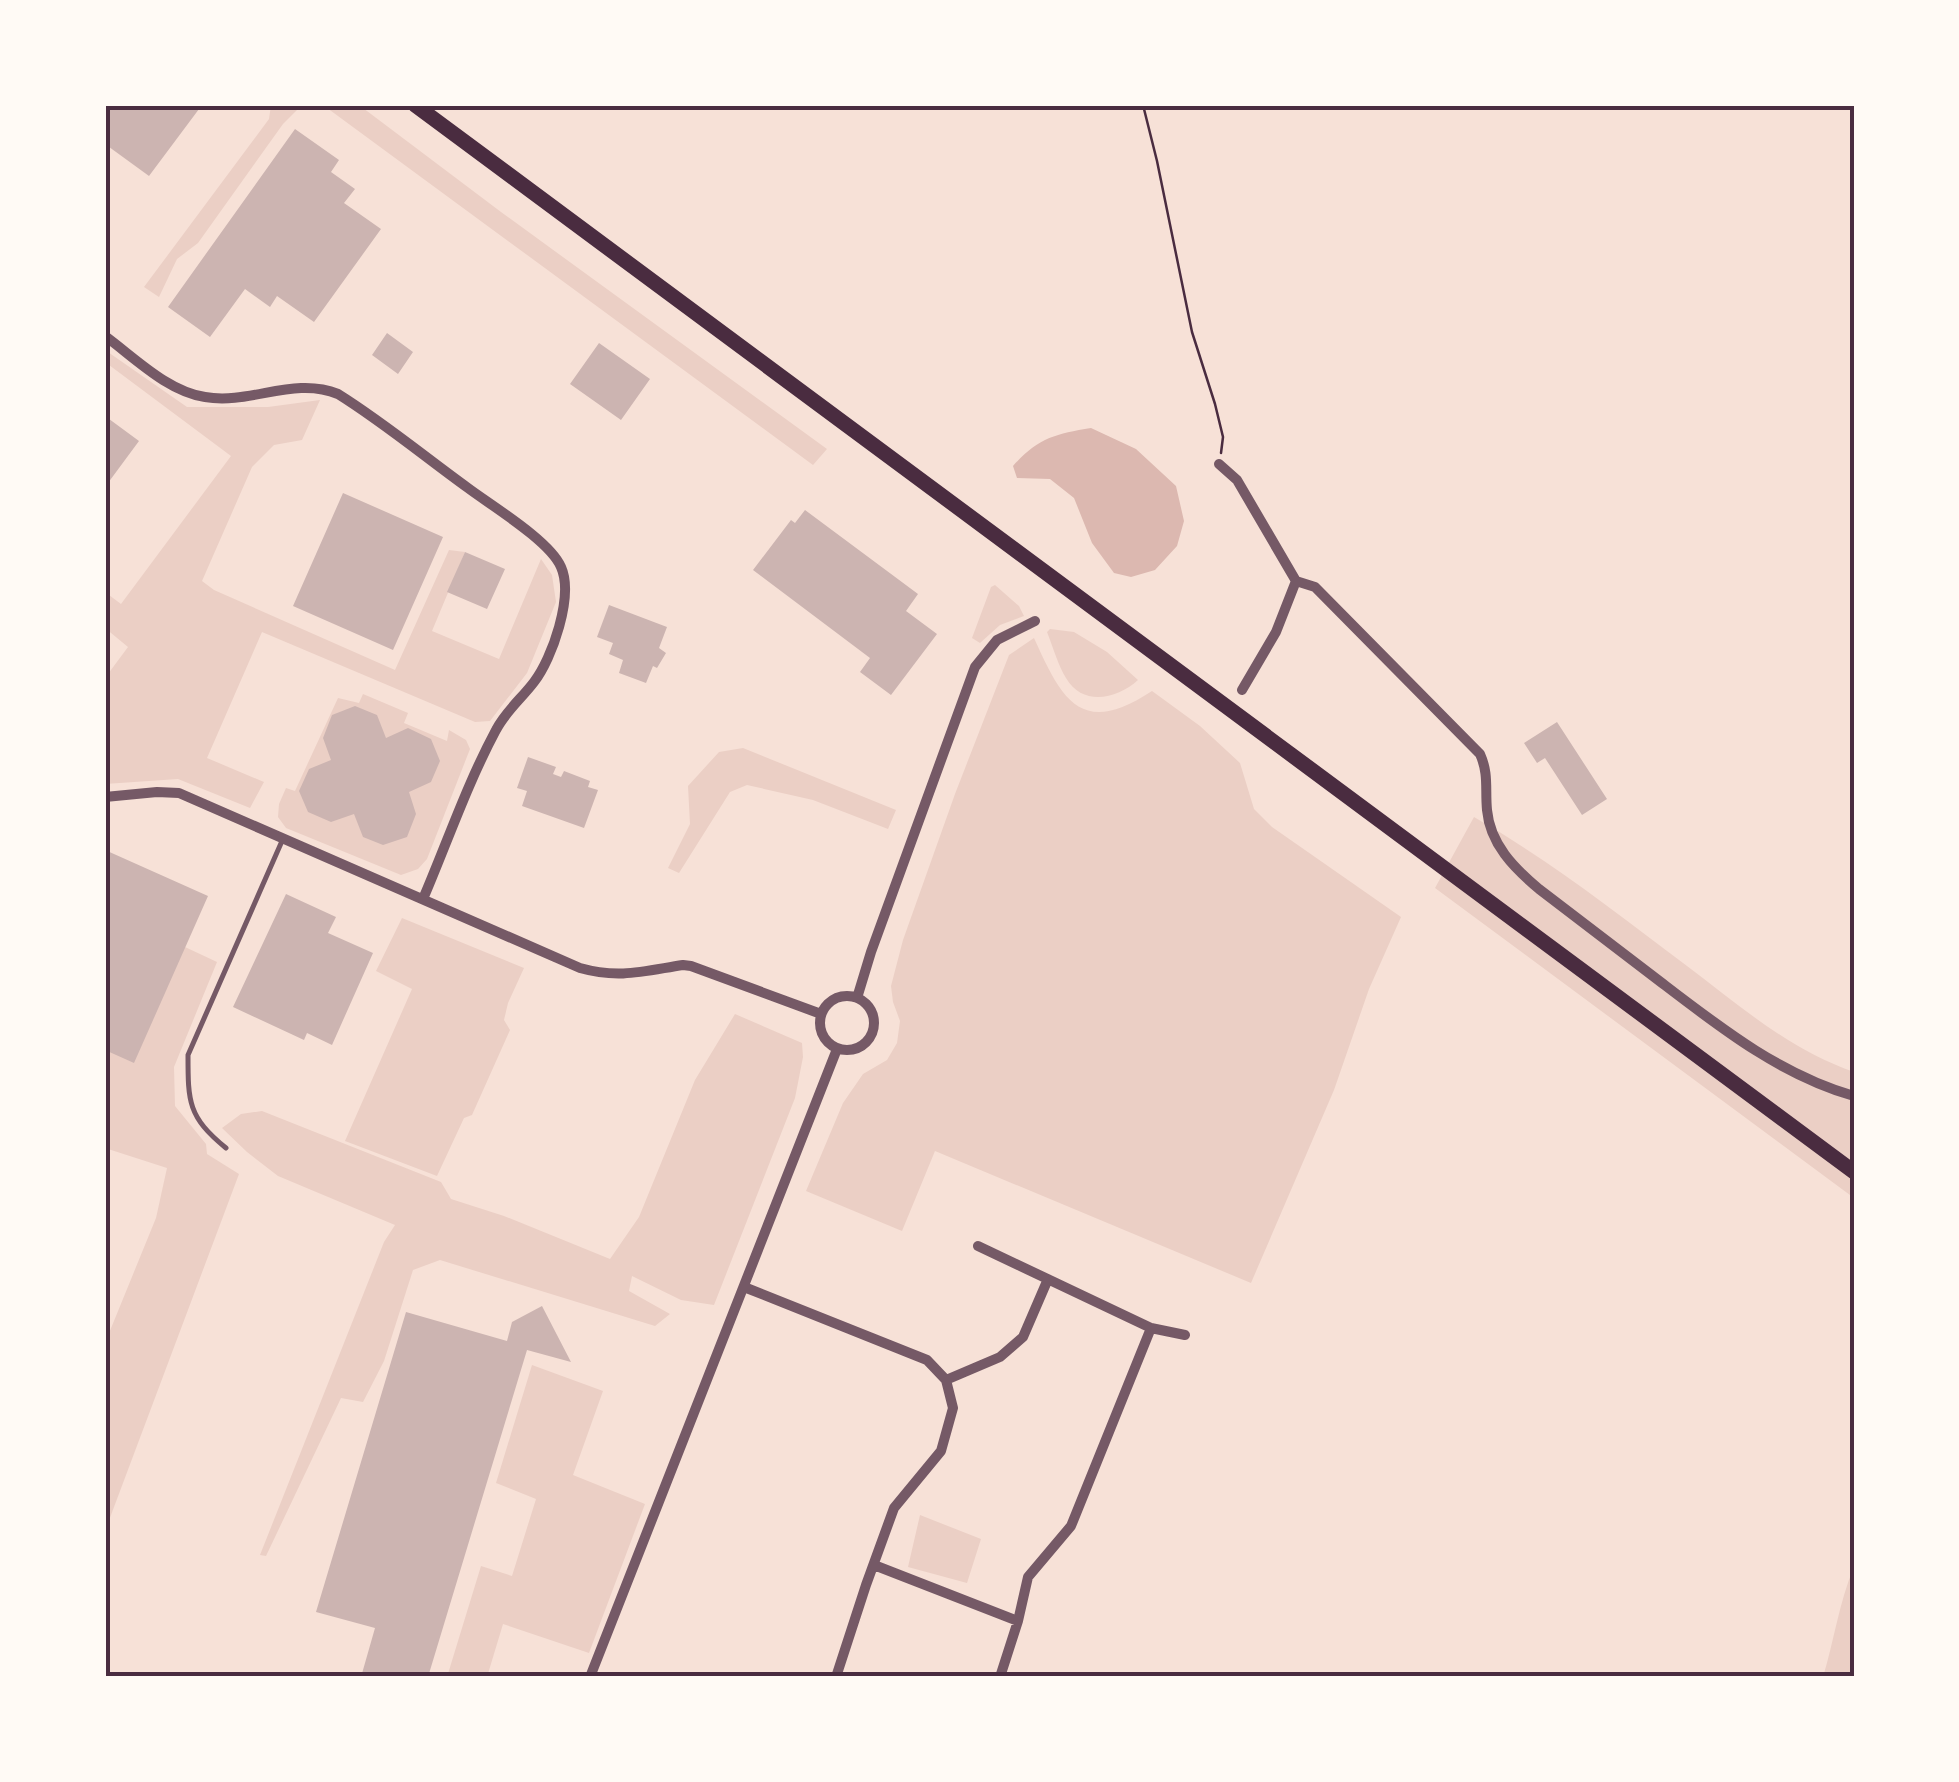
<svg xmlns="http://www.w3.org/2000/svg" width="1959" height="1782" font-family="'DejaVu Sans',sans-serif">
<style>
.green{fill:#ebcfc5}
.water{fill:#dcb8b0}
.building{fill:#ccb4b1}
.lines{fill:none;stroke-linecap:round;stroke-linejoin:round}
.path{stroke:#4a2c40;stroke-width:2.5}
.service{stroke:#755966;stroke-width:5}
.minor{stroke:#755966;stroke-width:10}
.primary{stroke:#4a2c40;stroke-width:15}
.neatline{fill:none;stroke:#4a2c40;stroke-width:4}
</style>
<rect width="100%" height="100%" fill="#f7e1d7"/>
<path class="green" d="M 271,105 L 302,105 L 283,124 L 198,243 L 177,259 L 159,297 L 144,287 L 269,119 Z
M 323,105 L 359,105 L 501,212 L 827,449 L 813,465 Z
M 105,350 L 187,407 L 268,407 L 320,400 L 302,440 L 274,445 L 252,467 L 202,581 L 214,590 L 395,670 L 449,550 L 465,552 L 432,631 L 499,659 L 541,559 L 552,575 L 556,602 L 527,673 L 490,721 L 475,722 L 262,632 L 207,758 L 264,782 L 250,808 L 178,779 L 105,784 L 105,678 L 128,647 L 105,628 L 105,592 L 121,604 L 231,456 L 105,362 Z
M 995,585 L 1019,606 L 1024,616 L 1000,625 L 980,643 L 972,638 L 991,587 Z
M 1050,629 L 1074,632 L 1107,652 L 1138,680 C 1117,699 1083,707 1066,678 C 1058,665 1053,647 1047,632 Z
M 1034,638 C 1062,700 1081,738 1152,691 L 1200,726 L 1240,763 L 1254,809 L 1272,827 L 1401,917 L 1369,989 L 1334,1090 L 1251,1283 L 935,1151 L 902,1231 L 806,1191 L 843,1103 L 863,1074 L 887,1060 L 897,1043 L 900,1021 L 893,1002 L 891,986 L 903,940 L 955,794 L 1009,655 Z
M 363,694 L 408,713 L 404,723 L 447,741 L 449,730 L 466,740 L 470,749 L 427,859 L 418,869 L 401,875 L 286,828 L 278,817 L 279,804 L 286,788 L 295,791 L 338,698 L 359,703 Z
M 743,748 L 896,810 L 888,829 L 813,800 L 747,785 L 730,792 L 679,873 L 668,868 L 690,824 L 688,786 L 719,752 Z
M 1474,817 C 1549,860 1617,913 1687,966 C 1740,1006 1790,1050 1854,1072 L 1854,1198 L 1435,888 Z
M 402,918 L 524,968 L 508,1003 L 504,1020 L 510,1030 L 472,1115 L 464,1118 L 437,1176 L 345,1141 L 412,989 L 376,971 Z
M 185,947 L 217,962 L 174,1067 L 175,1106 L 206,1144 L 207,1154 L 239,1174 L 105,1531 L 105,1343 L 156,1218 L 167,1168 L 105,1148 L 105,1050 Z
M 735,1014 L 802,1043 L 803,1057 L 795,1098 L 714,1305 L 681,1300 L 632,1276 L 629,1291 L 670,1314 L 655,1326 L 440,1260 L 413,1270 L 384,1361 L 363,1402 L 341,1398 L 266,1556 L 260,1555 L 384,1242 L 395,1225 L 278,1176 L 247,1152 L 222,1128 L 241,1114 L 262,1111 L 441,1182 L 451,1199 L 504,1216 L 610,1259 L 639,1217 L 695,1080 Z
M 532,1365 L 603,1391 L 573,1475 L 645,1504 L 589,1653 L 503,1624 L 487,1677 L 447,1677 L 481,1566 L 512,1576 L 536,1499 L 496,1483 Z
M 920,1515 L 981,1539 L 967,1583 L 908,1567 Z
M 1854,1567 L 1854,1677 L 1823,1677 C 1834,1641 1839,1602 1854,1567 Z"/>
<path class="water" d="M 1091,428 L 1136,449 L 1176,486 L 1184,521 L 1177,546 L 1155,570 L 1131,577 L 1114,573 L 1092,543 L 1074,498 L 1050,479 L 1017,478 L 1013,466 C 1038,438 1055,434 1091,428 Z"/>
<path class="building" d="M 105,105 L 202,105 L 149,176 L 105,144 Z
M 295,129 L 339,160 L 331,172 L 355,189 L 344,203 L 381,229 L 314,322 L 277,296 L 270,307 L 245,289 L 210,337 L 168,307 Z
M 387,333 L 413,352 L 398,374 L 372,355 Z
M 599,343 L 650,379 L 621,420 L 570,384 Z
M 105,416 L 139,441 L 105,487 Z
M 343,493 L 443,537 L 393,650 L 293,606 Z
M 805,510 L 918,594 L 906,611 L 937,634 L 891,695 L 860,672 L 870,658 L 753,570 L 791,520 L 795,523 Z
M 465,552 L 505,569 L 487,609 L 447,592 Z
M 609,605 L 667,627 L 659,648 L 666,653 L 657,668 L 653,666 L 646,683 L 619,673 L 623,660 L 609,654 L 613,643 L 597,637 Z
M 355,706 L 377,715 L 386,738 L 408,728 L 431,739 L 440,761 L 431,782 L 409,792 L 416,814 L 407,837 L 383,845 L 363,837 L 354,814 L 331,822 L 308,812 L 299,791 L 309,769 L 331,760 L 323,738 L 332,715 Z
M 1557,722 L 1607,799 L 1582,815 L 1545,758 L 1537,763 L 1524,743 Z
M 528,757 L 556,767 L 553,774 L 561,777 L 564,771 L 590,781 L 588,787 L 598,790 L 584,828 L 522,806 L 527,791 L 517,788 Z
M 105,850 L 208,896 L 134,1063 L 105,1050 Z
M 286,894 L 336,917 L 328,933 L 373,953 L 332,1045 L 307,1033 L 304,1040 L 233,1007 Z
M 542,1306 L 571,1362 L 527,1350 L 428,1677 L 361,1677 L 375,1628 L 316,1612 L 406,1312 L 507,1341 L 512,1322 Z"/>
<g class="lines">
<path class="path" d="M 1143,105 L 1157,161 L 1192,332 L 1215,404 L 1223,437 L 1221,453"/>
<path class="service" d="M 226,1148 C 188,1117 188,1102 188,1055 L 282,841"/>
<path class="minor" d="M 105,336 C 135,358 167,391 205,397 C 250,405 294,376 338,394 C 383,422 425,457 468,488 C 492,506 550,541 561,567 C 574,596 552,659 534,682 C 522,698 505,712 496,730 C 467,784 447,843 423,899
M 1219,464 L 1237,480 L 1296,581
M 1296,581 L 1315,587 L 1480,754 C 1489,774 1485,789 1487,810 C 1490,844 1514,868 1539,889 C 1580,920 1621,952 1662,983 C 1722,1029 1781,1075 1854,1096
M 1242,690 L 1276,632 L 1296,581
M 105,797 L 157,792 L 179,793 L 580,968 C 619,979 644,971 683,965 L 691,966 L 821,1014
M820 1023a27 27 0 1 1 54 0a27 27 0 1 1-54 0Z
M 857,998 L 871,952 L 975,667 L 997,640 L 1035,621
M 978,1246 L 1151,1328 L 1185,1335
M 744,1287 L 927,1360 L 946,1380 L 953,1408 L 941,1451 L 894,1508 L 866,1585 L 836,1677
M 946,1380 L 1000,1357 L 1023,1337 L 1048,1279
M 874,1565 L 1018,1621
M 590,1677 L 837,1049
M 1000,1677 L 1018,1621 L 1028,1577 L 1071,1526 L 1151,1328"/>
<path class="primary" d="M 415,105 L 1854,1172"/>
</g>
<rect width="1959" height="1782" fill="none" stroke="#fffaf5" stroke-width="215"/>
<rect x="108" y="108" width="1744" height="1566" class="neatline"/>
</svg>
